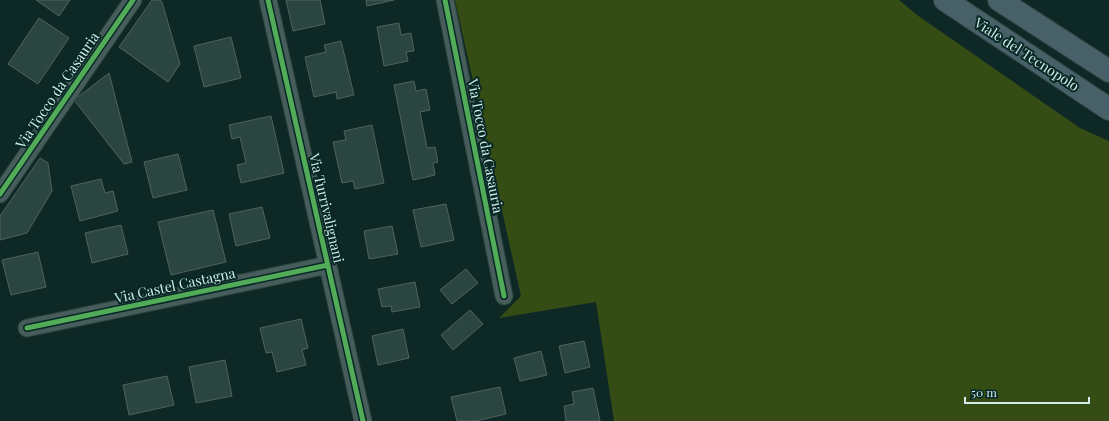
<svg xmlns="http://www.w3.org/2000/svg" width="1109" height="421" font-family="'Playfair Display',serif">
<style>
.grass{fill:#354d14}
.building{fill:#2b4641;stroke:#4e635f}
.lines{fill:none;stroke-linecap:round;stroke-linejoin:round}
.street-casing{stroke:#2e413f;stroke-width:19}
.highway-casing{stroke:#2e413f;stroke-width:24}
.street{stroke:#465d5b;stroke-width:17}
.highway{stroke:#486168;stroke-width:22}
.cycleway-casing{stroke:#082825;stroke-width:8}
.cycleway{stroke:#51ab58;stroke-width:5}
.labels{text-anchor:middle;dominant-baseline:central;stroke-width:4;stroke-linejoin:round;paint-order:stroke}
.street-label{font-size:14px;fill:#d0edea;stroke:#082825}
</style>
<rect width="100%" height="100%" fill="#0e2826"/>
<path class="grass" d="M 455,0 L 899,0 L 917,15 L 1080,128 L 1109,141 L 1109,421 L 614,421 L 596,302 L 499,318 L 521,296 Z"/>
<path class="building" d="M 36,0 L 70,0 L 59,16 Z
M 152,0 L 160,0 L 162,2 L 180,64 L 168,82 L 119,47 Z
M 286,0 L 320,0 L 325,24 L 293,31 Z
M 366,0 L 394,0 L 367,6 Z
M 39,18 L 69,38 L 38,84 L 8,64 Z
M 399,23 L 401,35 L 411,33 L 414,51 L 406,52 L 408,61 L 384,66 L 377,27 Z
M 231,37 L 241,78 L 204,87 L 194,46 Z
M 341,41 L 354,95 L 337,99 L 336,92 L 314,97 L 305,57 L 326,52 L 324,45 Z
M 109,73 L 132,162 L 124,164 L 74,100 Z
M 414,81 L 416,91 L 426,89 L 430,110 L 420,112 L 427,148 L 435,147 L 438,162 L 433,163 L 435,175 L 413,180 L 394,85 Z
M 271,116 L 284,173 L 241,183 L 237,165 L 246,163 L 240,137 L 232,139 L 229,125 Z
M 372,125 L 384,183 L 355,189 L 353,181 L 342,183 L 333,142 L 346,140 L 344,131 Z
M 178,154 L 187,190 L 153,198 L 144,162 Z
M 40,158 L 48,163 L 52,191 L 27,233 L 0,240 L 0,216 Z
M 101,179 L 105,193 L 113,191 L 118,211 L 80,221 L 71,186 Z
M 446,204 L 454,240 L 421,247 L 413,210 Z
M 262,207 L 270,238 L 236,246 L 229,214 Z
M 213,210 L 226,262 L 171,275 L 158,222 Z
M 121,225 L 128,254 L 92,263 L 85,233 Z
M 392,226 L 398,254 L 369,259 L 364,231 Z
M 38,252 L 46,287 L 11,295 L 2,260 Z
M 466,269 L 478,283 L 452,304 L 440,290 Z
M 415,282 L 420,307 L 392,312 L 391,306 L 382,307 L 378,289 Z
M 470,310 L 483,324 L 453,350 L 441,335 Z
M 301,319 L 308,348 L 302,350 L 306,365 L 277,372 L 272,352 L 266,353 L 260,328 Z
M 403,329 L 409,358 L 378,365 L 372,336 Z
M 584,341 L 590,367 L 565,373 L 559,346 Z
M 541,351 L 547,375 L 520,381 L 514,358 Z
M 225,360 L 232,396 L 196,403 L 189,367 Z
M 167,376 L 174,405 L 129,415 L 123,385 Z
M 500,387 L 506,414 L 476,421 L 457,421 L 451,397 Z
M 593,388 L 600,421 L 566,421 L 564,406 L 574,404 L 572,392 Z"/>
<g class="lines">
<g class="street-casing">
<path id="street" d="M 268,0 L 363,421
M 445,0 L 504,296
M 0,194 L 133,0
M 27,328 L 328,265"/>
</g>
<g class="highway-casing">
<path id="highway" d="M 945,0 L 1109,109
M 999,0 L 1109,71"/>
</g>
<use href="#street" class="street"/>
<use href="#highway" class="highway"/>
<g class="cycleway-casing">
<path id="cycleway" d="M 268,0 L 363,421
M 445,0 L 504,296
M 0,194 L 133,0
M 27,328 L 328,265"/>
</g>
<use href="#cycleway" class="cycleway"/>
</g>
<g class="labels">
<g class="street-label">
<text transform="translate(1027 54) rotate(33)">Viale del Tecnopolo</text>
<text transform="translate(57 90) rotate(-56)">Via Tocco da Casauria</text>
<text transform="translate(486 146) rotate(79)">Via Tocco da Casauria</text>
<text transform="translate(327 208) rotate(77)">Via Turrivalignani</text>
<text transform="translate(175 285) rotate(-12)">Via Castel Castagna</text>
</g>
</g>
<path d="M965 397v6h124v-6" fill="none" stroke="#d0edea" stroke-width="2"/>
<text x="971" y="397" font-size="12" fill="#d0edea" stroke="#082825" stroke-width="3" paint-order="stroke">50 m</text>
</svg>
